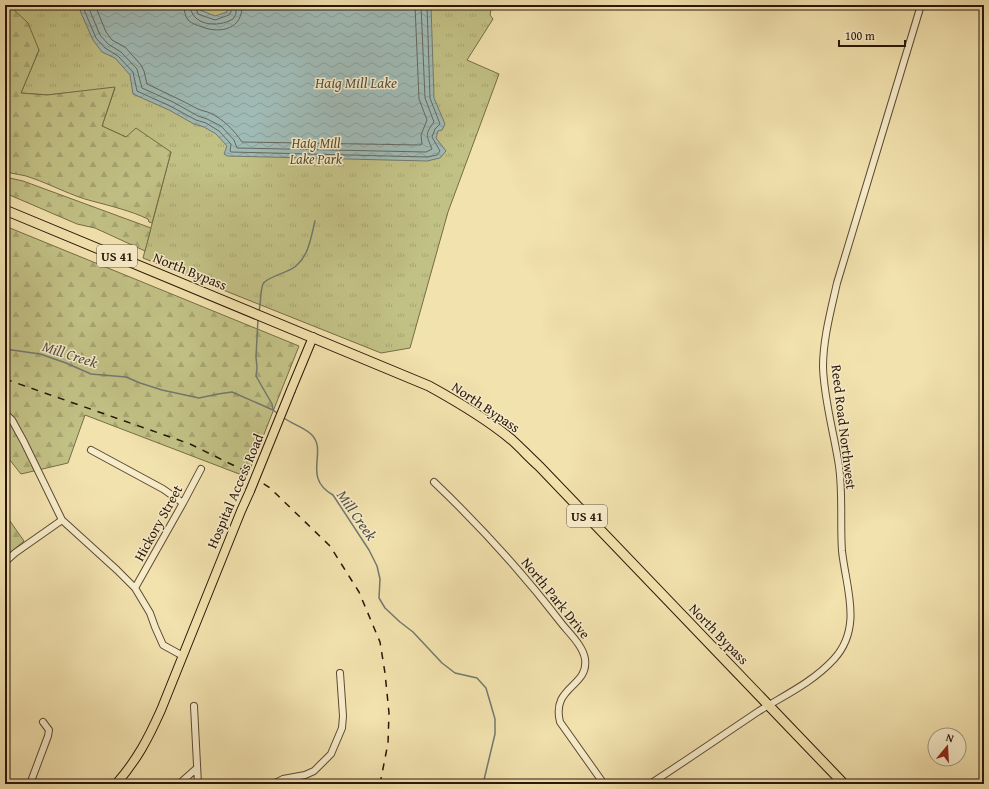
<svg xmlns="http://www.w3.org/2000/svg" width="989" height="789" font-family="'Gentium Book Plus',serif">
<style>
.grass{fill:url(#grass-tufts);stroke:#766c46}
.forest{fill:url(#forest-firs);stroke:#766c46}
.water{fill:url(#water-waves);stroke:#717970}
.lines{fill:none;stroke-linecap:round;stroke-linejoin:round}
.shore{stroke:#65685f;stroke-width:1}
.stream{stroke:#717970;stroke-width:1.5}
.minor-casing{stroke:#5c4932;stroke-width:8}
.major-casing{stroke:#2a1608;stroke-width:10}
.highway-casing{stroke:#2a1608;stroke-width:11}
.minor{stroke:#f7ecca;stroke-width:6}
.major{stroke:#f2e2ae;stroke-width:8}
.highway{stroke:#f2e2ae;stroke-width:9}
.rail{stroke:#2a1608;stroke-width:1.5;stroke-dasharray:7 7;stroke-linecap:butt}
.major-bridge-casing{stroke:#2a1608;stroke-width:10;stroke-linecap:butt}
.major-bridge{stroke:#f2e2ae;stroke-width:8}
.labels{text-anchor:middle;dominant-baseline:central;stroke-width:3;stroke-linejoin:round;paint-order:stroke}
.shield{fill:#f7ecca;stroke:#685642;stroke-width:1}
.shield-label{font-size:13px;font-weight:bold;fill:#2a1608}
.park-label{font-size:14px;font-style:italic;fill:#58492e;stroke:#f7ecca}
.street-label{font-size:14px;fill:#2a1608;stroke:#f7ecca}
.water-label{font-size:15px;font-style:italic;fill:#535045;stroke:#f7ecca}
</style>
<defs>
<pattern id="grass-tufts" width="24" height="20" patternUnits="userSpaceOnUse"><rect width="24" height="20" fill="#c2c185"/><path d="M3 7l-1-3M5 7V3M7 7l1-3M15 17l-1-3M17 17v-4M19 17l1-3" fill="none" stroke="#a7a571"/></pattern>
<pattern id="forest-firs" width="22" height="20" patternUnits="userSpaceOnUse"><rect width="22" height="20" fill="#c2c185"/><path d="M5 1l3.5 6h-7zM16 11l3.5 6h-7z" fill="#a7a571"/></pattern>
<pattern id="water-waves" width="16" height="10" patternUnits="userSpaceOnUse"><rect width="16" height="10" fill="#a0bbb6"/><path d="M0 5q4-4 8 0t8 0" fill="none" stroke="#8aa09b"/></pattern>
</defs>
<rect width="100%" height="100%" fill="#f2e2ae"/>
<filter id="stains"><feTurbulence type="fractalNoise" baseFrequency=".005" numOctaves="4"/><feColorMatrix values="0 0 0 0 .2 0 0 0 0 .09 0 0 0 0 .02 0 0 0 .5 -.17"/></filter>
<radialGradient id="worn" r=".72"><stop offset=".6" stop-color="#630" stop-opacity="0"/><stop offset="1" stop-color="#630" stop-opacity=".3"/></radialGradient>
<path class="grass" d="M 9,5 L 492,5 L 490,15 L 493,19 L 467,60 L 499,74 L 448,212 L 410,348 L 381,353 L 143,258 L 171,152 L 126,137 L 102,126 L 115,88 L 47,95 L 21,93 L 39,50 Z"/>
<path class="forest" d="M 5,5 L 9,5 L 28,23 L 39,50 L 21,93 L 47,95 L 115,87 L 102,126 L 126,137 L 136,128 L 171,152 L 152,223 L 149,222 L 148,219 C 131,211 111,206 92,201 C 72,196 52,185 32,178 C 23,174 14,175 5,171 Z
M 5,177 L 23,181 L 151,228 L 145,251 L 95,228 L 77,224 L 5,193 Z
M 5,226 L 299,346 L 247,477 L 85,415 L 68,463 L 21,474 L 5,454 Z
M 5,514 L 24,541 L 5,557 Z"/>
<path class="water" d="M 79,5 L 198,5 L 200,10 L 215,16 L 227,12 L 227,5 L 431,5 L 434,98 L 445,124 L 442,130 L 438,131 L 436,138 L 446,151 L 440,158 L 427,161 L 227,156 L 224,154 L 227,146 L 216,134 L 204,127 L 194,124 L 169,110 L 133,94 L 130,75 L 115,58 L 102,52 L 93,40 L 81,13 Z"/>
<g class="lines">
<path class="shore" d="M 83,5 L 85,12 L 96,38 L 105,48 L 118,56 L 133,72 L 137,91 L 170,106 L 196,120 L 206,123 L 219,131 L 231,144 L 230,151 L 231,152 L 427,157 L 437,155 L 440,151 L 432,137 L 435,129 L 440,124 L 430,98 L 427,5
M 88,5 L 90,11 L 100,35 L 108,44 L 121,52 L 137,69 L 142,88 L 173,102 L 198,116 L 207,119 L 221,126 L 234,140 L 237,148 L 426,152 L 432,149 C 427,136 424,135 434,122 L 425,98 L 421,5
M 95,5 L 106,32 L 112,40 L 125,47 L 141,65 L 144,71 L 147,84 C 164,92 181,100 198,109 C 202,111 206,111 210,113 C 223,119 234,130 242,142 L 420,145 L 422,144 L 421,135 L 427,120 L 419,99 L 415,5
M 184,5 C 184,10 185,16 188,20 C 192,24 197,25 202,27 C 221,34 243,29 242,5
M 190,5 C 191,26 218,28 233,19 L 236,14 L 236,5
M 195,5 L 198,14 L 215,20 L 229,15 L 231,12 L 230,5"/>
<path class="stream" d="M 259,311 C 261,303 260,291 263,284 C 266,277 288,273 296,266 C 309,255 311,237 315,221
M 258,319 L 256,357 L 257,368 L 256,376 L 272,404 L 273,410
M 5,349 L 40,354 L 66,363 L 91,374 L 126,377 L 140,383 L 162,390 L 199,398 L 218,394 L 232,392 L 273,410 L 277,413
M 284,418 C 292,424 303,427 311,434 C 329,451 301,477 333,495 L 369,550 L 377,566 L 380,579 L 379,598 L 385,608 L 400,622 L 413,632 L 442,663 L 455,673 L 477,678 L 486,688 L 495,719 L 495,734 L 483,784"/>
<g class="minor-casing">
<path id="minor" d="M 5,413 L 12,420 L 24,442 L 62,520 L 117,570 L 135,588 L 150,613 L 155,627 L 163,645 L 183,656
M 91,450 L 163,489 L 183,503
M 434,482 C 480,526 523,573 562,624 C 570,634 583,646 585,659 C 589,687 551,686 560,722 L 604,784
M 5,562 L 15,553 L 62,520
M 135,588 L 183,503 L 201,469
M 194,706 L 198,784
M 30,784 L 48,736 L 49,730 L 43,722
M 179,784 L 197,768
M 273,784 L 283,779 L 305,775 L 314,771 L 331,754 L 342,728 L 343,716 L 340,673
M 650,784 C 687,760 723,735 759,711 C 785,695 813,682 834,659 C 863,627 846,588 842,551 C 840,523 843,494 839,466 C 834,433 824,400 823,367 C 823,339 831,310 837,283 L 921,5"/>
</g>
<g class="major-casing">
<path id="major" d="M 291,390 L 313,337
M 116,784 C 137,760 148,739 161,710 L 241,511 L 250,491"/>
</g>
<g class="highway-casing">
<path id="highway" d="M 5,210 L 429,386 C 458,402 487,419 512,440 C 521,448 530,458 539,466 L 844,784"/>
</g>
<use href="#minor" class="minor"/>
<use href="#major" class="major"/>
<use href="#highway" class="highway"/>
<path class="rail" d="M 5,379 L 190,444 L 243,470 L 270,488 L 330,546 L 359,592 L 380,642 L 385,673 L 389,713 L 388,743 L 380,784"/>
<g class="major-bridge-casing">
<path id="major-bridge" d="M 250,491 L 291,390"/>
</g>
<use href="#major-bridge" class="major-bridge"/>
</g>
<g class="labels">
<g class="shield">
<rect x="97" y="245" width="40" height="22" rx="3"/>
<rect x="567" y="505" width="40" height="22" rx="3"/>
</g>
<g class="shield-label">
<text x="117" y="256">US 41</text>
<text x="587" y="516">US 41</text>
</g>
<g class="park-label">
<text x="316" y="143">Haig Mill<tspan x="316" dy="16">Lake Park</tspan></text>
</g>
<g class="street-label">
<text transform="translate(190 271) rotate(22)">North Bypass</text>
<text transform="translate(486 407) rotate(34)">North Bypass</text>
<text transform="translate(844 427) rotate(83)">Reed Road Northwest</text>
<text transform="translate(235 491) rotate(-67)">Hospital Access Road</text>
<text transform="translate(158 523) rotate(-61)">Hickory Street</text>
<text transform="translate(556 598) rotate(51)">North Park Drive</text>
<text transform="translate(719 634) rotate(46)">North Bypass</text>
</g>
<g class="water-label">
<text x="356" y="82">Haig Mill Lake</text>
<text transform="translate(70 354) rotate(18)">Mill Creek</text>
<text transform="translate(357 515) rotate(55)">Mill Creek</text>
</g>
</g>
<rect width="989" height="789" fill="none" stroke="#f2e2ae" stroke-width="20"/>
<rect x="6" y="6" width="977" height="777" fill="none" stroke="#2a1608" stroke-width="2"/>
<rect x="10" y="10" width="969" height="769" fill="none" stroke="#2a1608"/>
<g transform="translate(947 747) rotate(18)"><circle r="19" fill="#f7ecca" stroke="#a5967c"/>
<path d="M0-3L7 15L0 10L-7 15Z" fill="#8f2418"/>
<text y="-6" font-size="11" font-weight="bold" text-anchor="middle" fill="#2a1608">N</text>
</g>
<path d="M839 40v6h66v-6" fill="none" stroke="#2a1608" stroke-width="2"/>
<text x="845" y="40" font-size="12" fill="#2a1608" stroke="#f7ecca" stroke-width="3" paint-order="stroke">100 m</text>
<rect width="100%" height="100%" filter="url(#stains)"/>
<rect width="100%" height="100%" fill="url(#worn)"/>
</svg>
